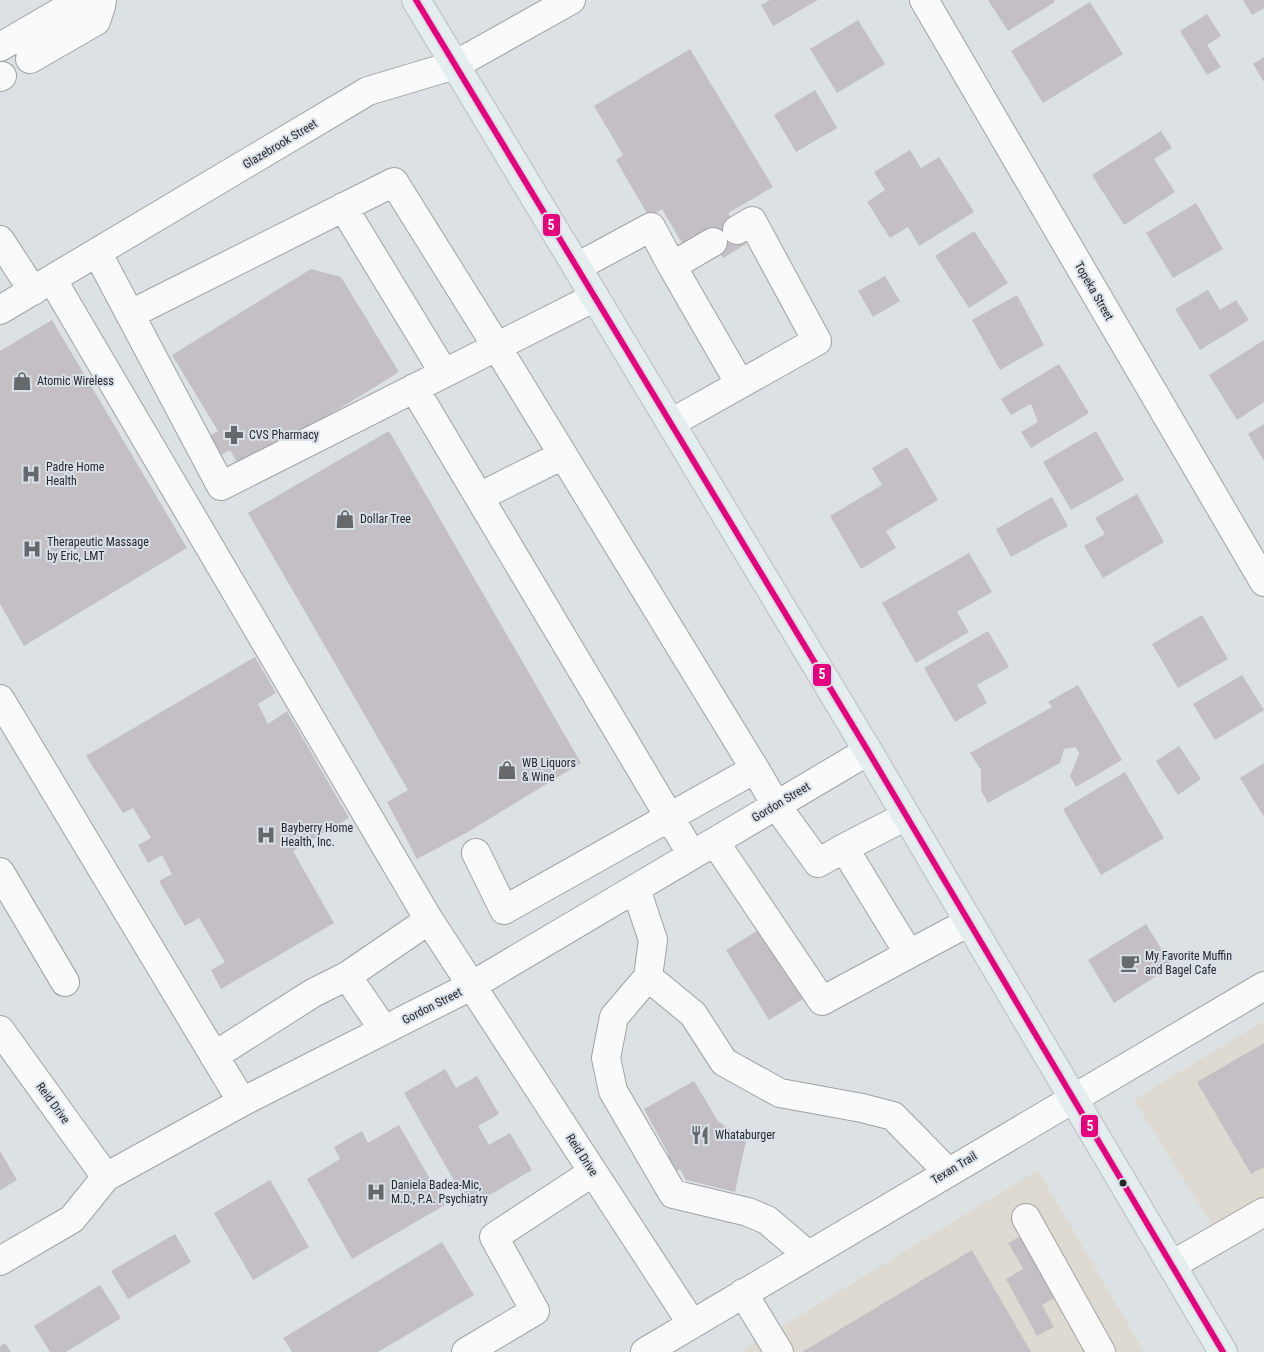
<svg xmlns="http://www.w3.org/2000/svg" width="1264" height="1352" font-family="'Roboto Condensed',sans-serif">
<style>
.medical{fill:#dedad1}
.building{fill:#c3bfc5}
.lines{fill:none;stroke-linecap:round;stroke-linejoin:round}
.minor-casing{stroke:#9fa2a5;stroke-width:30}
.major-casing{stroke:#babdbf;stroke-width:30}
.minor{stroke:#fafafb;stroke-width:28}
.major{stroke:#e4eeee;stroke-width:28}
.bus-1-casing{stroke:#d9e1e8;stroke-width:10}
.bus-1{stroke:#e5007d;stroke-width:6}
.bus-dot{fill:#25282b;stroke:#d9e1e8;stroke-width:2}
.labels{text-anchor:middle;dominant-baseline:central;stroke-width:4;stroke-linejoin:round;paint-order:stroke}
.street-label{font-size:12px;fill:#25282b;stroke:#d9e1e8}
.poi-label{font-size:12px;fill:#25282b;stroke:#d9e1e8;text-anchor:start}
.line-badge{stroke:#d9e1e8;stroke-width:2}
.badge-label{font-size:14px;text-anchor:middle;font-weight:bold;fill:#fff}
</style>
<rect width="100%" height="100%" fill="#dce1e4"/>
<path class="medical" d="M 1264,1021 L 1264,1223 L 1226,1247 L 1134,1100 Z
M 1038,1170 L 1144,1352 L 740,1352 Z"/>
<path class="building" d="M 770,0 L 818,0 L 773,26 L 761,5 Z
M 988,0 L 1054,0 L 1055,2 L 1008,31 Z
M 1243,0 L 1264,0 L 1264,8 L 1252,15 Z
M 1090,2 L 1123,54 L 1043,103 L 1011,51 Z
M 1207,14 L 1221,36 L 1207,45 L 1221,67 L 1207,75 L 1180,31 Z
M 858,20 L 885,64 L 837,93 L 810,49 Z
M 690,49 L 773,187 L 728,213 L 746,244 L 723,258 L 707,231 L 683,245 L 662,209 L 649,217 L 616,160 L 623,155 L 594,106 Z
M 1264,57 L 1264,82 L 1253,64 Z
M 815,90 L 837,128 L 796,152 L 774,115 Z
M 1161,131 L 1172,148 L 1154,159 L 1175,192 L 1124,225 L 1092,175 Z
M 910,150 L 921,168 L 939,157 L 974,212 L 919,246 L 908,227 L 890,238 L 867,202 L 885,190 L 874,172 Z
M 1196,203 L 1223,249 L 1173,278 L 1146,233 Z
M 974,231 L 1008,283 L 969,308 L 935,256 Z
M 311,269 L 341,277 L 399,372 L 241,469 L 230,450 L 212,460 L 201,441 L 218,431 L 172,355 Z
M 885,276 L 900,301 L 873,317 L 858,291 Z
M 1208,290 L 1220,310 L 1236,300 L 1249,320 L 1200,350 L 1175,309 Z
M 1017,295 L 1044,345 L 1000,370 L 972,320 Z
M 52,320 L 187,548 L 24,646 L 0,604 L 0,351 Z
M 1264,340 L 1264,402 L 1237,420 L 1209,375 Z
M 1059,364 L 1089,413 L 1031,448 L 1021,432 L 1038,422 L 1031,404 L 1011,415 L 1001,399 Z
M 1264,424 L 1264,461 L 1248,434 Z
M 389,431 L 581,763 L 466,833 L 417,859 L 387,802 L 408,790 L 248,513 Z
M 1096,431 L 1124,480 L 1071,510 L 1043,462 Z
M 907,447 L 938,500 L 886,531 L 896,548 L 861,569 L 830,516 L 882,485 L 872,468 Z
M 1137,494 L 1164,542 L 1103,578 L 1084,546 L 1105,534 L 1095,518 Z
M 1052,497 L 1068,526 L 1011,557 L 996,529 Z
M 969,553 L 992,592 L 957,612 L 969,632 L 916,663 L 882,603 Z
M 1202,615 L 1228,659 L 1178,688 L 1152,644 Z
M 988,631 L 1009,667 L 977,685 L 987,703 L 955,722 L 924,668 Z
M 255,657 L 276,693 L 258,704 L 268,724 L 287,711 L 349,818 L 293,851 L 334,923 L 221,989 L 211,970 L 225,962 L 199,918 L 185,926 L 159,881 L 172,874 L 162,855 L 148,863 L 138,845 L 151,838 L 133,808 L 123,813 L 86,756 Z
M 1242,675 L 1264,710 L 1215,740 L 1193,704 Z
M 1078,685 L 1122,760 L 1076,787 L 1070,776 L 1079,754 L 1076,747 L 1064,749 L 1060,763 L 988,803 L 981,790 L 981,770 L 970,753 L 1052,707 L 1048,702 Z
M 1179,746 L 1201,779 L 1178,795 L 1156,761 Z
M 1264,763 L 1264,817 L 1240,778 Z
M 1125,772 L 1164,838 L 1101,875 L 1063,809 Z
M 1146,924 L 1172,966 L 1114,1003 L 1088,960 Z
M 762,928 L 805,998 L 769,1020 L 726,950 Z
M 1264,1043 L 1264,1167 L 1251,1174 L 1197,1082 Z
M 445,1069 L 456,1088 L 477,1076 L 499,1114 L 478,1126 L 489,1145 L 510,1133 L 532,1170 L 469,1207 L 404,1093 Z
M 694,1081 L 718,1121 L 736,1134 L 747,1136 L 735,1192 L 686,1180 L 680,1169 L 667,1177 L 658,1161 L 669,1155 L 644,1109 Z
M 399,1125 L 445,1205 L 352,1259 L 307,1179 L 340,1159 L 334,1147 L 362,1131 L 368,1143 Z
M 0,1151 L 17,1180 L 0,1190 Z
M 270,1180 L 309,1247 L 253,1280 L 214,1213 Z
M 1026,1233 L 1060,1295 L 1042,1305 L 1054,1327 L 1037,1336 L 1006,1279 L 1023,1269 L 1008,1243 Z
M 175,1234 L 191,1262 L 128,1299 L 111,1271 Z
M 442,1242 L 474,1295 L 378,1352 L 292,1352 L 283,1338 Z
M 972,1250 L 1031,1352 L 802,1352 Z
M 100,1285 L 121,1318 L 66,1352 L 50,1352 L 34,1326 Z
M 5,1343 L 11,1352 L 0,1352 L 0,1346 Z"/>
<g class="lines">
<g class="minor-casing">
<path id="minor" d="M 924,0 L 1264,582
M 0,47 L 81,0
M 30,59 L 96,21 L 101,6 L 102,0
M 0,77 L 2,76
M 343,207 L 444,373
M 0,240 L 33,291
M 713,242 L 672,266 L 740,384
M 97,252 L 221,486 L 595,297
M 577,267 L 651,227 L 672,266
M 52,279 L 429,920 L 692,1324
M 0,310 L 368,91 L 455,65 L 571,0
M 131,314 L 394,182 L 497,347 L 755,769 L 776,805 L 818,863 L 844,848 L 909,954 L 822,1001 L 715,842
M 414,388 L 692,855
M 671,423 L 817,341 L 752,221 L 737,230
M 479,497 L 563,455
M 0,699 L 242,1102
M 844,848 L 906,816
M 476,853 L 504,910 L 755,769
M 0,872 L 65,982
M 636,889 L 653,940 L 648,977 L 614,1017 L 606,1058 L 613,1091 L 673,1194 L 748,1212 L 767,1220 L 808,1255
M 909,954 L 969,922
M 347,976 L 429,920
M 648,977 L 693,1014 L 724,1062 L 780,1093 L 862,1108 L 893,1116 L 948,1172
M 0,1030 L 106,1177
M 214,1056 L 313,993 L 347,976 L 384,1030
M 1026,1218 L 1101,1352
M 0,1261 L 72,1219 L 106,1177 L 242,1102 L 471,986 L 868,751
M 1172,1265 L 1264,1212
M 743,1293 L 779,1352
M 466,1352 L 535,1311 L 494,1237 L 593,1172
M 645,1352 L 1264,986"/>
</g>
<g class="major-casing">
<path id="major" d="M 416,0 L 868,751 L 1223,1352"/>
</g>
<use href="#minor" class="minor"/>
<use href="#major" class="major"/>
<g class="bus-1-casing">
<path id="bus-1" d="M 416,0 L 868,751 L 1223,1352"/>
</g>
<use href="#bus-1" class="bus-1"/>
</g>
<defs>
<g id="shop-bare" transform="scale(1.5)"><path d="M-5-2.5h2.3a2.7 3.5 0 0 1 5.4 0H5L5.5 6h-11ZM-1.5-2.5h3a1.5 2.3 0 0 0-3 0Z" fill="#65696c" stroke="#d9e1e8" stroke-width="2.5" paint-order="stroke"/></g>
<g id="pharmacy-bare" transform="scale(1.5)"><path d="M-2-6h4v4h4v4h-4v4h-4v-4h-4v-4h4Z" fill="#65696c" stroke="#d9e1e8" stroke-width="2.5" paint-order="stroke"/></g>
<g id="hospital-bare" transform="scale(1.5)"><path d="M-5-5h3v3.5h4V-5h3V5h-3V1.5h-4V5h-3Z" fill="#65696c" stroke="#d9e1e8" stroke-width="2.5" paint-order="stroke"/></g>
<g id="cafe-bare" transform="scale(1.5)"><path d="M-5.5-4.5H6V0H3Q3 3.5 0 3.5H-2.5Q-5.5 3.5-5.5 0ZM3-3.2v2h1.7v-2ZM-6 4.5H4V6H-6Z" fill="#65696c" stroke="#d9e1e8" stroke-width="2.5" paint-order="stroke"/></g>
<g id="restaurant-bare" transform="scale(1.5)"><path d="M-5-6h1v4h1v-4h1v4h1v-4h1v5L-1.5 .5V6h-2V.5L-5-1ZM5-6V6H3V1.5H1.5Q1.5-4 5-6Z" fill="#65696c" stroke="#d9e1e8" stroke-width="2.5" paint-order="stroke"/></g>
</defs>
<g fill-rule="evenodd">
<use href="#shop-bare" x="22" y="381"/>
<use href="#pharmacy-bare" x="234" y="435"/>
<use href="#hospital-bare" x="31" y="474"/>
<use href="#shop-bare" x="345" y="519"/>
<use href="#hospital-bare" x="32" y="549"/>
<use href="#shop-bare" x="507" y="770"/>
<use href="#hospital-bare" x="266" y="835"/>
<use href="#cafe-bare" x="1130" y="963"/>
<use href="#restaurant-bare" x="700" y="1135"/>
<use href="#hospital-bare" x="376" y="1192"/>
</g>
<circle class="bus-dot" cx="1123" cy="1183" r="4.5"/>
<g class="labels">
<g class="street-label">
<text transform="translate(280 144) rotate(-31)">Glazebrook Street</text>
<text transform="translate(1094 291) rotate(60)">Topeka Street</text>
<text transform="translate(781 802) rotate(-31)">Gordon Street</text>
<text transform="translate(432 1006) rotate(-27)">Gordon Street</text>
<text transform="translate(53 1103) rotate(54)">Reid Drive</text>
<text transform="translate(582 1155) rotate(57)">Reid Drive</text>
<text transform="translate(954 1168) rotate(-31)">Texan Trail</text>
</g>
<g class="poi-label">
<text x="37" y="381">Atomic Wireless</text>
<text x="249" y="435">CVS Pharmacy</text>
<text x="46" y="467">Padre Home<tspan x="46" dy="14">Health</tspan></text>
<text x="360" y="519">Dollar Tree</text>
<text x="47" y="542">Therapeutic Massage<tspan x="47" dy="14">by Eric, LMT</tspan></text>
<text x="522" y="763">WB Liquors<tspan x="522" dy="14">&amp; Wine</tspan></text>
<text x="281" y="828">Bayberry Home<tspan x="281" dy="14">Health, Inc.</tspan></text>
<text x="1145" y="956">My Favorite Muffin<tspan x="1145" dy="14">and Bagel Cafe</tspan></text>
<text x="715" y="1135">Whataburger</text>
<text x="391" y="1185">Daniela Badea-Mic,<tspan x="391" dy="14">M.D., P.A. Psychiatry</tspan></text>
</g>
</g>
<g class="line-badge">
<rect x="542" y="213" width="19" height="24" rx="5" fill="#e5007d"/>
<rect x="812" y="663" width="20" height="24" rx="5" fill="#e5007d"/>
<rect x="1080" y="1114" width="19" height="24" rx="5" fill="#e5007d"/>
</g>
<g class="badge-label">
<text x="551" y="230">5</text>
<text x="822" y="679">5</text>
<text x="1090" y="1131">5</text>
</g>
</svg>
